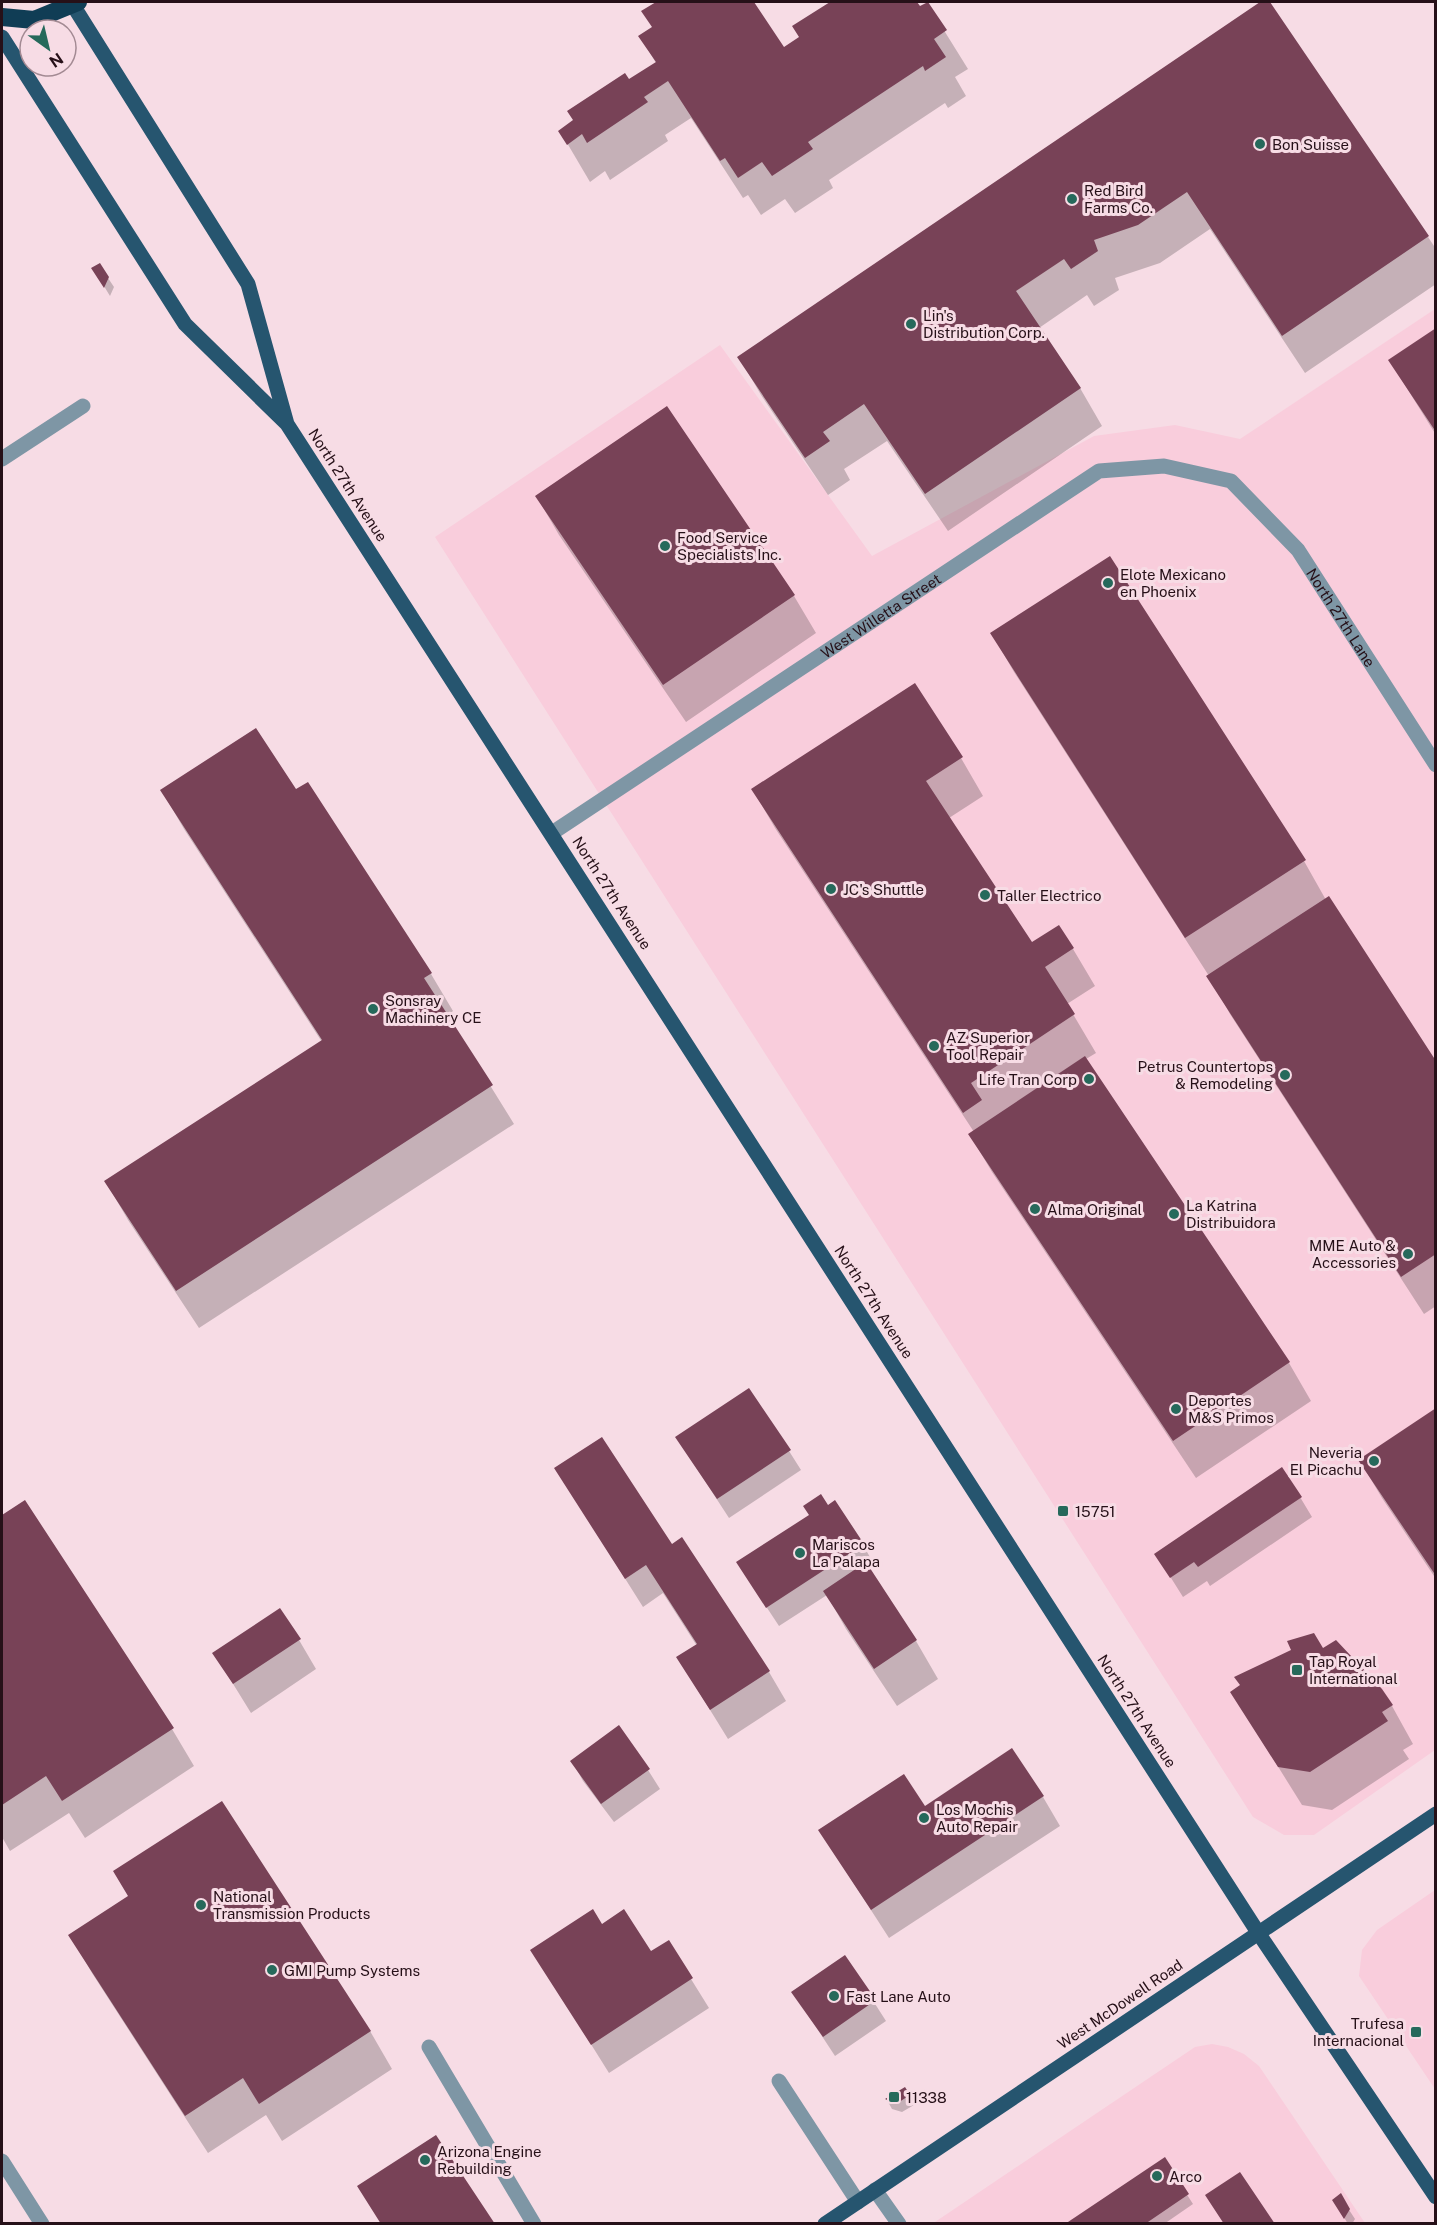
<svg xmlns="http://www.w3.org/2000/svg" width="1437" height="2225" font-family="'Public Sans',sans-serif">
<style>
.built{fill:#f9cddc}
.shadow{fill:#0003}
.building{fill:#784257}
.lines{fill:none;stroke-linecap:round;stroke-linejoin:round}
.minor{stroke:#7e96a5;stroke-width:15}
.major{stroke:#26556f;stroke-width:15}
.highway{stroke:#103d55;stroke-width:18}
.poi-dot{fill:#26695b;stroke:#f7dce5;stroke-width:2}
.labels{text-anchor:middle;dominant-baseline:central;stroke-width:6;stroke-linejoin:round;paint-order:stroke}
.poi-label{font-size:15px;fill:#261018;stroke:#f7dce5;text-anchor:start}
.street-label{font-size:15px;fill:#261018;stroke:#f7dce5}
</style>
<rect width="100%" height="100%" fill="#f7dce5"/>
<path class="built" d="M 1435,309 L 1435,1750 L 1314,1835 L 1284,1835 L 1253,1817 L 435,537 L 720,345 L 872,556 L 1094,436 L 1175,425 L 1240,439 Z
M 1435,1890 L 1435,2089 L 1359,1976 L 1362,1950 L 1377,1930 Z
M 1212,2044 L 1228,2047 L 1244,2054 L 1259,2066 L 1365,2223 L 932,2224 L 1195,2047 Z"/>
<path class="shadow" d="M 659,2 L 752,2 L 783,49 L 801,38 L 794,27 L 833,2 L 915,2 L 919,8 L 927,3 L 968,69 L 955,77 L 966,96 L 948,108 L 945,103 L 829,180 L 833,188 L 795,213 L 785,199 L 761,215 L 748,195 L 743,198 L 691,118 L 665,135 L 668,141 L 610,180 L 605,171 L 590,182 L 560,131 L 656,63 L 640,36 L 653,28 L 643,11 Z
M 1263,2 L 1268,2 L 1428,237 L 1436,249 L 1436,284 L 1305,373 L 1210,229 L 1160,263 L 1115,278 L 1119,290 L 1094,306 L 1087,295 L 1039,328 L 1080,388 L 1102,426 L 948,531 L 887,441 L 844,469 L 850,480 L 828,495 L 761,395 L 739,357 Z
M 99,278 L 108,278 L 114,287 L 110,296 Z
M 1436,330 L 1436,435 L 1390,361 Z
M 537,497 L 794,596 L 816,633 L 686,722 L 559,535 Z
M 992,634 L 1304,861 L 1326,900 L 1436,1064 L 1436,1306 L 1424,1314 L 1230,1014 L 1209,976 L 1014,672 Z
M 961,758 L 983,796 L 949,818 L 1032,944 L 1059,927 L 1073,949 L 1095,986 L 1067,1004 L 1096,1053 L 1086,1059 L 1289,1363 L 1311,1401 L 1196,1478 L 992,1172 L 970,1135 L 974,1132 L 775,828 L 753,790 Z
M 308,784 L 431,974 L 453,1011 L 447,1016 L 514,1124 L 199,1328 L 128,1220 L 106,1182 L 322,1042 L 184,829 L 162,791 L 295,791 Z
M 1436,1410 L 1436,1579 L 1382,1498 L 1360,1461 Z
M 677,1438 L 789,1451 L 801,1470 L 729,1518 Z
M 556,1469 L 672,1546 L 682,1539 L 769,1672 L 786,1701 L 728,1739 L 678,1658 L 697,1646 L 663,1593 L 643,1607 Z
M 1300,1497 L 1312,1517 L 1210,1586 L 1207,1581 L 1183,1597 L 1156,1554 Z
M 25,1502 L 172,1729 L 194,1766 L 85,1838 L 69,1813 L 10,1851 L 2,1837 L 2,1517 Z
M 828,1507 L 863,1545 L 874,1564 L 868,1568 L 916,1641 L 938,1679 L 897,1706 L 846,1629 L 827,1595 L 779,1626 L 750,1582 Z
M 299,1640 L 316,1669 L 251,1713 L 214,1653 Z
M 1323,1650 L 1392,1706 L 1413,1744 L 1403,1750 L 1409,1759 L 1332,1810 L 1302,1805 L 1232,1693 Z
M 572,1761 L 648,1770 L 660,1789 L 614,1822 L 583,1781 Z
M 1043,1797 L 1060,1826 L 889,1938 L 820,1831 L 924,1808 Z
M 602,1926 L 651,1953 L 668,1942 L 709,2008 L 609,2073 L 532,1950 Z
M 70,1935 L 370,2031 L 392,2069 L 282,2141 L 266,2115 L 208,2153 L 92,1973 Z
M 845,1957 L 886,2021 L 835,2056 L 793,1992 Z
M 904,2089 L 914,2105 L 902,2112 L 892,2109 L 887,2100 Z
M 1164,2159 L 1193,2204 L 1164,2224 L 1067,2224 Z
M 1340,2196 L 1355,2219 L 1352,2224 L 1348,2224 L 1339,2209 Z"/>
<path class="building" d="M 656,2 L 754,2 L 784,47 L 799,37 L 792,26 L 830,2 L 917,2 L 920,6 L 928,2 L 947,30 L 934,39 L 946,57 L 925,71 L 923,66 L 808,142 L 813,149 L 772,176 L 762,162 L 738,178 L 725,158 L 720,161 L 668,81 L 644,97 L 648,102 L 587,143 L 582,134 L 567,145 L 558,131 L 573,120 L 567,111 L 625,73 L 629,79 L 656,62 L 638,36 L 652,27 L 641,11 Z
M 1260,2 L 1270,2 L 1429,236 L 1282,336 L 1187,192 L 1138,225 L 1094,240 L 1098,251 L 1071,269 L 1064,259 L 1016,291 L 1081,388 L 925,494 L 864,404 L 823,432 L 830,441 L 805,458 L 737,357 Z
M 100,263 L 109,277 L 104,288 L 91,268 Z
M 1436,328 L 1436,432 L 1388,360 Z
M 667,406 L 795,595 L 663,685 L 535,496 Z
M 1110,556 L 1306,860 L 1185,938 L 990,633 Z
M 915,683 L 963,757 L 926,781 L 1032,942 L 1059,925 L 1074,948 L 1045,967 L 1075,1014 L 971,1083 L 982,1100 L 963,1113 L 751,789 Z
M 256,728 L 296,789 L 308,782 L 432,973 L 424,978 L 493,1085 L 176,1291 L 104,1181 L 322,1040 L 160,790 Z
M 1329,896 L 1436,1061 L 1436,1254 L 1401,1277 L 1206,976 Z
M 1085,1056 L 1290,1362 L 1173,1441 L 968,1134 Z
M 749,1388 L 791,1450 L 717,1499 L 675,1437 Z
M 1436,1408 L 1436,1576 L 1358,1460 Z
M 602,1437 L 672,1544 L 682,1537 L 770,1671 L 710,1710 L 676,1657 L 697,1644 L 646,1565 L 625,1579 L 554,1468 Z
M 1282,1467 L 1302,1497 L 1198,1567 L 1194,1562 L 1170,1578 L 1154,1554 Z
M 821,1494 L 828,1505 L 835,1500 L 864,1544 L 766,1608 L 736,1562 L 809,1515 L 803,1506 Z
M 25,1500 L 174,1728 L 62,1801 L 46,1776 L 2,1805 L 2,1515 Z
M 866,1562 L 917,1640 L 874,1669 L 823,1591 Z
M 280,1608 L 301,1639 L 233,1684 L 212,1653 Z
M 1314,1633 L 1323,1648 L 1336,1640 L 1382,1689 L 1393,1705 L 1382,1712 L 1388,1721 L 1310,1772 L 1278,1767 L 1230,1692 L 1240,1685 L 1234,1677 L 1291,1650 L 1287,1641 Z
M 619,1725 L 650,1769 L 601,1804 L 570,1761 Z
M 1012,1748 L 1044,1796 L 871,1910 L 818,1830 L 904,1774 L 925,1806 Z
M 222,1801 L 371,2031 L 259,2104 L 243,2078 L 185,2116 L 68,1935 L 128,1896 L 113,1871 Z
M 593,1909 L 602,1924 L 624,1909 L 651,1951 L 669,1940 L 693,1978 L 591,2045 L 530,1950 Z
M 845,1955 L 876,2000 L 823,2037 L 791,1992 Z
M 905,2087 L 910,2095 L 896,2104 L 885,2099 Z
M 436,2135 L 495,2224 L 381,2224 L 357,2186 Z
M 1165,2157 L 1189,2194 L 1145,2224 L 1065,2224 Z
M 1240,2172 L 1275,2224 L 1224,2224 L 1205,2195 Z
M 1341,2193 L 1350,2209 L 1344,2219 L 1332,2200 Z"/>
<g class="lines">
<g class="minor">
<path d="M 2,459 L 83,406"/>
<path id="s1" d="M 552,833 L 1099,471 L 1164,466 L 1231,481 L 1298,550 L 1436,765"/>
<path d="M 429,2047 L 534,2224"/>
<path d="M 779,2081 L 858,2202"/>
<path d="M 2,2161 L 42,2224"/>
<path d="M 875,2190 L 899,2224"/>
</g>
<path class="major" d="M 71,2 L 248,284 L 287,424
M 2,37 L 185,324 L 287,424 L 1259,1934 L 1436,2197
M 825,2224 L 1436,1814"/>
<path class="highway" d="M 2,17 L 34,20 L 78,2"/>
</g>
<g class="poi-dot">
<circle cx="1260" cy="144" r="6"/>
<circle cx="1072" cy="199" r="6"/>
<circle cx="911" cy="324" r="6"/>
<circle cx="665" cy="546" r="6"/>
<circle cx="1108" cy="583" r="6"/>
<circle cx="831" cy="889" r="6"/>
<circle cx="985" cy="895" r="6"/>
<circle cx="373" cy="1009" r="6"/>
<circle cx="934" cy="1046" r="6"/>
<circle cx="1285" cy="1075" r="6"/>
<circle cx="1089" cy="1079" r="6"/>
<circle cx="1035" cy="1209" r="6"/>
<circle cx="1174" cy="1214" r="6"/>
<circle cx="1408" cy="1254" r="6"/>
<circle cx="1176" cy="1409" r="6"/>
<circle cx="1374" cy="1461" r="6"/>
<rect x="1057" y="1505" width="12" height="12" rx="3"/>
<circle cx="800" cy="1553" r="6"/>
<rect x="1291" y="1664" width="12" height="12" rx="3"/>
<circle cx="924" cy="1818" r="6"/>
<circle cx="201" cy="1905" r="6"/>
<circle cx="272" cy="1970" r="6"/>
<circle cx="834" cy="1996" r="6"/>
<rect x="1410" y="2026" width="12" height="12" rx="3"/>
<rect x="888" y="2091" width="12" height="12" rx="3"/>
<circle cx="425" cy="2160" r="6"/>
<circle cx="1157" cy="2176" r="6"/>
</g>
<g class="labels">
<g class="poi-label">
<text x="1272" y="144">Bon Suisse</text>
<text x="1084" y="190">Red Bird<tspan x="1084" dy="17">Farms Co.</tspan></text>
<text x="923" y="315">Lin's<tspan x="923" dy="17">Distribution Corp.</tspan></text>
<text x="677" y="537">Food Service<tspan x="677" dy="17">Specialists Inc.</tspan></text>
<text x="1120" y="574">Elote Mexicano<tspan x="1120" dy="17">en Phoenix</tspan></text>
<text x="843" y="889">JC's Shuttle</text>
<text x="997" y="895">Taller Electrico</text>
<text x="385" y="1000">Sonsray<tspan x="385" dy="17">Machinery CE</tspan></text>
<text x="946" y="1037">AZ Superior<tspan x="946" dy="17">Tool Repair</tspan></text>
<text x="1273" y="1066" text-anchor="end">Petrus Countertops<tspan x="1273" dy="17">&amp; Remodeling</tspan></text>
<text x="1077" y="1079" text-anchor="end">Life Tran Corp</text>
<text x="1186" y="1205">La Katrina<tspan x="1186" dy="17">Distribuidora</tspan></text>
<text x="1047" y="1209">Alma Original</text>
<text x="1396" y="1245" text-anchor="end">MME Auto &amp;<tspan x="1396" dy="17">Accessories</tspan></text>
<text x="1188" y="1400">Deportes<tspan x="1188" dy="17">M&amp;S Primos</tspan></text>
<text x="1362" y="1452" text-anchor="end">Neveria<tspan x="1362" dy="17">El Picachu</tspan></text>
<text x="1075" y="1511">15751</text>
<text x="812" y="1544">Mariscos<tspan x="812" dy="17">La Palapa</tspan></text>
<text x="1309" y="1661">Tap Royal<tspan x="1309" dy="17">International</tspan></text>
<text x="936" y="1809">Los Mochis<tspan x="936" dy="17">Auto Repair</tspan></text>
<text x="213" y="1896">National<tspan x="213" dy="17">Transmission Products</tspan></text>
<text x="284" y="1970">GMI Pump Systems</text>
<text x="846" y="1996">Fast Lane Auto</text>
<text x="1404" y="2023" text-anchor="end">Trufesa<tspan x="1404" dy="17">Internacional</tspan></text>
<text x="906" y="2097">11338</text>
<text x="437" y="2151">Arizona Engine<tspan x="437" dy="17">Rebuilding</tspan></text>
<text x="1169" y="2176">Arco</text>
</g>
<g class="street-label">
<text transform="translate(348 485) rotate(57)">North 27th Avenue</text>
<text stroke="none"><textPath href="#s1" startOffset="394">West Willetta Street</textPath></text>
<text stroke="none"><textPath href="#s1" startOffset="966">North 27th Lane</textPath></text>
<text transform="translate(612 893) rotate(57)">North 27th Avenue</text>
<text transform="translate(874 1302) rotate(57)">North 27th Avenue</text>
<text transform="translate(1137 1711) rotate(57)">North 27th Avenue</text>
<text transform="translate(1120 2004) rotate(-34)">West McDowell Road</text>
</g>
</g>
<rect width="1437" height="2225" fill="none" stroke="#261018" stroke-width="6"/>
<g transform="translate(48 48) rotate(146)"><circle r="28" fill="#f7dce5" stroke="#a38a93" stroke-width="1.5"/>
<path d="M0-4.5L10 22L0 15L-10 22Z" fill="#26695b"/>
<text y="-9" font-size="16" font-weight="bold" text-anchor="middle" fill="#261018">N</text>
</g>
</svg>
